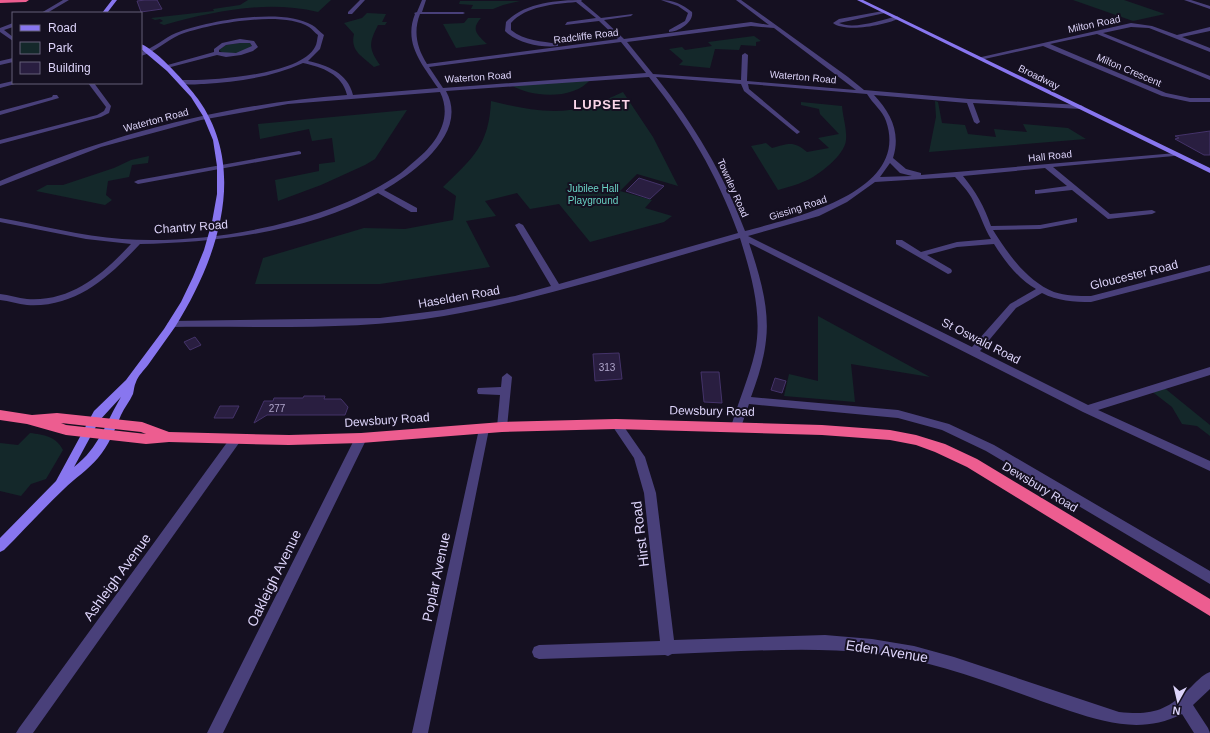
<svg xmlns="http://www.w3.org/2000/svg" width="1210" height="733" font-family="Helvetica,sans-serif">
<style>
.green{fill:#14282a}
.building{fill:#291e40;stroke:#443369}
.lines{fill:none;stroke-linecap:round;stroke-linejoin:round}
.street{fill:#49407a;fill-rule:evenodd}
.secondary{fill:#8876ef;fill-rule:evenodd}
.highway{fill:#ed5d90;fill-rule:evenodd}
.labels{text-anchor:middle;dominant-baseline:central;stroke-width:4;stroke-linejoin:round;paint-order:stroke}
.far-street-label{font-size:10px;fill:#ddd4fa;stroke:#151021}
.far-park-label{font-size:10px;fill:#69d2c4;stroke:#151021}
.number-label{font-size:10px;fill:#b0a6cc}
.street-label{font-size:12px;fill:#ddd4fa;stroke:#151021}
.far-district-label{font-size:13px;font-weight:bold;letter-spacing:1px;fill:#fad6e9;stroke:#151021}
.near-street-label{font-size:14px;fill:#ddd4fa;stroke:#151021}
</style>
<rect width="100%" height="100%" fill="#151021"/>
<path class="green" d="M 248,0 L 331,0 L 318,12 C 266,0 215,11 164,25 L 159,23 L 163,21 L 160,19 L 155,20 L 151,18 L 214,11 L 213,9 L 240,5 Z
M 1073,0 L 1124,0 L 1165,14 L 1133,21 Z
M 460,1 L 520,1 L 503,5 L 493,9 L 471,9 L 473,5 L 459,4 Z
M 367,13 L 386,14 L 382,22 L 387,22 L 385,25 L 378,25 C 369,43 368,48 380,65 L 374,67 C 362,56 350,51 354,34 L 344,23 L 362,18 Z
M 468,18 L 481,18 C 470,30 478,35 487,44 L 456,48 L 443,24 L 464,23 Z
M 754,36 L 761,41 L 756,42 L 756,46 L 741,45 L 739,50 L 715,49 L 710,68 L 679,65 L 683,61 L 669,49 L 682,47 L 685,50 L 712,46 L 708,42 Z
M 245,42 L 250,43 L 252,47 L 236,54 L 223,53 L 219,50 L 226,45 Z
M 591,79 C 574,100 532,98 511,85 Z
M 623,92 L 653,137 L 678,186 L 637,174 L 620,191 L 652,200 L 645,208 L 672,216 L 664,222 L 590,242 L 559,204 L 530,209 L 517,193 L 485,201 L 496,216 L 466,221 L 490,267 L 380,284 L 255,284 L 263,258 L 364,228 L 405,229 L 453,220 L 456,196 L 443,187 C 473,158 489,145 491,101 C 522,109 557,116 589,106 C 601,102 612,97 623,92 Z
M 935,101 L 938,102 L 942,123 L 965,125 L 968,134 L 996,137 L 994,129 L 1027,132 L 1023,124 L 1068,128 L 1086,139 L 929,152 L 936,117 Z
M 801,102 L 842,106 C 843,118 847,129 846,140 C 845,155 818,176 805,181 C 797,185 787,187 778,190 L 751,146 L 766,143 L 772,148 C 788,144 793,140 807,152 L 829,148 L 818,138 L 839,134 L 820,114 L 819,109 L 801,105 Z
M 407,110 L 375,159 L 365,165 L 321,185 L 278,201 L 275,180 L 319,171 L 319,164 L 335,162 L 332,138 L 312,141 L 309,129 L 260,139 L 258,124 Z
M 149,156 L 148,163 L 132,165 L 129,177 L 108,181 L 106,195 L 112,200 L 105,205 L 36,191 L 47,185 L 63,185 L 114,168 L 131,160 Z
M 818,316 L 930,377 L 851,364 L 855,402 L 784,396 L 789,374 L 818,381 Z
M 1162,386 L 1210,425 L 1210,436 L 1197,426 L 1182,424 L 1172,407 L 1150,390 Z
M 30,433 C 44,435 56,436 63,450 L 46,479 L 31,484 L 21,496 L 0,491 L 0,443 L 18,445 Z"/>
<path class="building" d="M 145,0 L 157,0 L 162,9 L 141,12 L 137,1 Z
M 1210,131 L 1210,155 L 1204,155 L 1175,139 L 1179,138 L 1175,136 Z
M 639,178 L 664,186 L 650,199 L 626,191 Z
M 195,337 L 201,345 L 190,350 L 184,342 Z
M 619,353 L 622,379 L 595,381 L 593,354 Z
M 701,372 L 719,372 L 722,403 L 704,402 Z
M 775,378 L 786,381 L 782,393 L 771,390 Z
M 304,396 L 325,396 L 324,399 L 341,399 L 348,407 L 345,415 L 267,415 L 254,423 L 264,401 L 273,401 L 274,398 L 303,398 Z
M 220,406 L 239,406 L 233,418 L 214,418 Z"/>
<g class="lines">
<path class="street" d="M 63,0 L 69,0 L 47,13 L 41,13 Z
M 360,0 L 365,0 L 352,14 L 348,14 L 348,12 Z
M 422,0 L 426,0 L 422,12 L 463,12 L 465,13 L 463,14 L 420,14 C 413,32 417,48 427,64 L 618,39 L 599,21 L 565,25 L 567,22 L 596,18 L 576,2 C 554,4 526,6 511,23 L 511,30 C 525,41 541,41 558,44 L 558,46 C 541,48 517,43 505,31 L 506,22 C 524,3 557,0 582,0 L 581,1 L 601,18 L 633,14 L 631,16 L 604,20 L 624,39 L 751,22 L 769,25 L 736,0 L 741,0 L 848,77 L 864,90 L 969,99 L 1081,105 L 1084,107 L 1081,109 L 973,103 L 980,122 L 977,124 L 974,122 L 967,103 L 874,95 C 891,113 901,133 893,158 L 906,169 L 921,173 L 921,175 L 1176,153 L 1177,154 L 1174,156 L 1053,167 L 1110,214 L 1152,210 L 1156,212 L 1152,214 L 1108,219 L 1072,190 L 1035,194 L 1035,190 L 1038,190 L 1067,186 L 1045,168 L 963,176 C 976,192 984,206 991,226 L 1040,225 L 1077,218 L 1077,222 L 1040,229 L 993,230 C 1008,254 1027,281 1054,292 C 1066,296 1078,296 1091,296 L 1210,265 L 1210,271 L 1091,302 C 1074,302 1057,301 1042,293 L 1016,308 L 980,351 L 1088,405 L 1210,367 L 1210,375 L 1098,410 L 1210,461 L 1210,471 L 1083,412 L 749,243 C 759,273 770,308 766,340 C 764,359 758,378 751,397 L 898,410 L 949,424 L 994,445 L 1210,571 L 1210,584 L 986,451 L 942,430 L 898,418 L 749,404 L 740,430 L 732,430 L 731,427 C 738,402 749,378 755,352 C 763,314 751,274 740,238 C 642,266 544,299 444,316 C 357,331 261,326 172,327 L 167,324 L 172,321 L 380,318 L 443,310 L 515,296 L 551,286 L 515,225 L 519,223 L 523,225 L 559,284 L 738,233 C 717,174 688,126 649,77 L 446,91 C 469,133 415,172 384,190 L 417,208 L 417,212 L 411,212 L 378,193 C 312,231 215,243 140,244 C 109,277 76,308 27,305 C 18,304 9,301 0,300 L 0,294 C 9,295 18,298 27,299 C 72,302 103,274 131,244 L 86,239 L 0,222 L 0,218 C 40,225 81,236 122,239 C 207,245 323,224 395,177 C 403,172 410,165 416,160 C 437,143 453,118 440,92 L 288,104 L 201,120 L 101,147 L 0,186 L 0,181 C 111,134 226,104 347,95 C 342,74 322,67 303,63 C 272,77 238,82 204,84 C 197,84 186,86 180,82 L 183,80 C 211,81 301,75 315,47 C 317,44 317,39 318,35 C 315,33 312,29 309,27 C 282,10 207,24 179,35 C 166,41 155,52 141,56 L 141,52 C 154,48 164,38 176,33 C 207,21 282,7 312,25 C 316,27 320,32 324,35 L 320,49 L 308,61 C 327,65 348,73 353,95 L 438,88 C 423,65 403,44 415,14 L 414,13 L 417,12 ZM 751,26 L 774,28 L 856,90 L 747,81 L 748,55 L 745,53 L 742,55 L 741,80 L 653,74 L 627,42 ZM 621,42 L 646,73 L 443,88 L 429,67 ZM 656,77 L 741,84 L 744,91 L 797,134 L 800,132 L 799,131 L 749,89 L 748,84 L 867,94 C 873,104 882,110 886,121 C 911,193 792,218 745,231 C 723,173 695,126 656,77 ZM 890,163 L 900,173 L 912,176 L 880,177 ZM 955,177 C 963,186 971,194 975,205 C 981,216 984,228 991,239 L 957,242 L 921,252 L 902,240 L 896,240 L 896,244 L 948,274 L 951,273 L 952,271 L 951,269 L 927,255 L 957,247 L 994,244 C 1004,260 1019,280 1036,289 L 1010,304 L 972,347 L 748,236 L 819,216 L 847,202 L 875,182 Z
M 661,0 C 673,0 682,4 692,12 C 694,22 679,32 669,32 L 669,30 L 685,21 L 688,13 L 678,6 Z
M 1184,0 L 1191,0 L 1210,6 L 1210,9 Z
M 883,11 L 885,13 L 839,23 C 853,30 883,20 897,16 L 900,18 C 887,25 845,33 833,23 L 839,19 Z
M 13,23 L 13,27 L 4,30 L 13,37 L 13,41 L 0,32 L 0,28 Z
M 1131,23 L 1152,26 L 1177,35 L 1210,27 L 1210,31 L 1182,37 L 1210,48 L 1210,52 L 1149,28 L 1131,27 L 1103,33 L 1210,76 L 1210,80 L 1097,34 L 1050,44 L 1166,93 L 1190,98 L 1210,98 L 1210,102 L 1190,102 L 1162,96 L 1043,46 L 980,60 L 977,58 Z
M 240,39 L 254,41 L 258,47 L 253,51 L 241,55 L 226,57 L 217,55 L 167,68 L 164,66 L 214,52 L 214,49 L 222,43 ZM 240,43 L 250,43 L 252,46 L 236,53 L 219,52 L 219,50 L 226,45 Z
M 13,58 L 13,62 L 0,65 L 0,61 Z
M 13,81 L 13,83 L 16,83 L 15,84 L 0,88 L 0,84 Z
M 88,83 L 94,83 L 111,106 L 109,113 L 101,117 L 0,144 L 0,140 L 97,115 L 104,111 L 106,107 Z
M 53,95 L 57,95 L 59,98 L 0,115 L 0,111 L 52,97 Z
M 299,151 L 301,152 L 301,154 L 138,184 L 134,182 L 138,180 Z
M 507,373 L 512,377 L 507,427 L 506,430 L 498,430 L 497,427 L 500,395 L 478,394 L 477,391 L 478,388 L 501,387 L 502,377 Z
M 616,420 L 620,421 L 645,457 L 656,493 L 674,640 L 825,635 L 872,639 L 914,646 L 954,657 L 1119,712 C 1151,715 1165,712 1189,689 C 1195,683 1202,675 1210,672 L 1210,689 L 1193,705 L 1208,728 L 1210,733 L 1194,733 L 1182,714 C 1144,733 1110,724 1070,711 C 1005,689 940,661 871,653 C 805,646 738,652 672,654 L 668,656 L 665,655 L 539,659 L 534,657 L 532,652 L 534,647 L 539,645 L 660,641 L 644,493 L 634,458 L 611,424 L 612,421 Z
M 484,425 L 488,426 L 489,429 L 428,733 L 412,733 L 479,429 L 480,426 Z
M 361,434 L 365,435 L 367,438 L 223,733 L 207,733 L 355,438 L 357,435 Z
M 235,436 L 239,437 L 241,440 L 239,443 L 33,733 L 16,733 L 19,728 L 231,437 Z"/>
<path class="secondary" d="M 112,0 L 117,0 L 107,13 L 102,13 Z
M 857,0 L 863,0 L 1210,168 L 1210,173 Z
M 141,44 C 158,51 187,84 198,99 C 249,170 217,260 175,327 C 166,340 157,352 148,365 C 144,370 138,376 136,382 C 134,386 134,390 133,394 C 130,401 124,408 121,415 C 114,431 109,445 98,458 C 88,470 75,478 64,489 C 44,508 24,530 4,550 L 0,552 L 0,538 L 56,481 L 94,411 L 126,380 L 164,329 L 181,302 L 193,277 L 204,250 L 212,222 L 217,194 L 217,166 L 213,140 L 203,116 L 191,97 L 167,71 L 141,49 ZM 121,397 C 106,422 99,448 74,467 L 99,421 Z"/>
<path class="highway" d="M 0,0 L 29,0 L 26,2 L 0,3 Z
M 0,410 L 32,415 L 57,413 L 142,422 L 169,432 L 289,435 L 361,433 L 502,422 L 616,419 L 822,425 L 890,430 L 916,435 L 945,444 L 977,459 L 1210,599 L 1210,616 L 967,467 L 935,452 L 916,445 L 890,440 L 822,435 L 616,429 L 502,432 L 361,443 L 289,445 L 169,442 L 146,444 L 66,435 L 27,424 L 0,420 ZM 61,423 L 141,432 L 146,434 L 66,425 Z"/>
</g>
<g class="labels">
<g class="far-street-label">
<text transform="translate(1094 24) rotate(-12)">Milton Road</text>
<text transform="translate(586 36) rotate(-7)">Radcliffe Road</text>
<text transform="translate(1129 70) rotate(23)">Milton Crescent</text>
<text transform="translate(478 77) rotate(-4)">Waterton Road</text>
<text transform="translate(803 77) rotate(5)">Waterton Road</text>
<text transform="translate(1039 77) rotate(26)">Broadway</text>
<text transform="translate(156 120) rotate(-15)">Waterton Road</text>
<text transform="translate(1050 156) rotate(-6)">Hall Road</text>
<text transform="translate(733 188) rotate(66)">Townley Road</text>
<text transform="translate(798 208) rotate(-18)">Gissing Road</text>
</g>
<g class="far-park-label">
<text x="593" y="188">Jubilee Hall<tspan x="593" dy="12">Playground</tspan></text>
</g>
<g class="number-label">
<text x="607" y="367">313</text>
<text x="277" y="408">277</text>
</g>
<g class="street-label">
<text transform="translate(191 227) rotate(-4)">Chantry Road</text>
<text transform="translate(1134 275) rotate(-14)">Gloucester Road</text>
<text transform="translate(459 297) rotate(-10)">Haselden Road</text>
<text transform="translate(981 341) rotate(27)">St Oswald Road</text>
<text transform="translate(712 411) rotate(1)">Dewsbury Road</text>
<text transform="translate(387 420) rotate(-4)">Dewsbury Road</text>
<text transform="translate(1040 487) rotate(31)">Dewsbury Road</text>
</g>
<g class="far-district-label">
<text x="602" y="104">LUPSET</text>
</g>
<g class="near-street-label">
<text transform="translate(640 534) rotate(-97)">Hirst Road</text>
<text transform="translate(117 577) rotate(-54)">Ashleigh Avenue</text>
<text transform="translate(436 577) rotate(-78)">Poplar Avenue</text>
<text transform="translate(274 578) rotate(-64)">Oakleigh Avenue</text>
<text transform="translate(887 651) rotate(9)">Eden Avenue</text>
</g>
</g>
<rect x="12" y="12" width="130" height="72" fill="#151021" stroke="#655e78"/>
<rect x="20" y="25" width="20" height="6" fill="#8876ef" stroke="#655e78"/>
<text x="48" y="32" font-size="12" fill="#ddd4fa">Road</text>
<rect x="20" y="42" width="20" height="12" fill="#14282a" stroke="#655e78"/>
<text x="48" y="52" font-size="12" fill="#ddd4fa">Park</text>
<rect x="20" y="62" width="20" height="12" fill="#291e40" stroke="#655e78"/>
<text x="48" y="72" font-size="12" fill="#ddd4fa">Building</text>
<g transform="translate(1178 701) rotate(188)" stroke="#151021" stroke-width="3" paint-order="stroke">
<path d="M0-3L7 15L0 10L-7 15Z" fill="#ddd4fa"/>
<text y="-6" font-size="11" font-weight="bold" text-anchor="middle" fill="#ddd4fa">N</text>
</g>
</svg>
